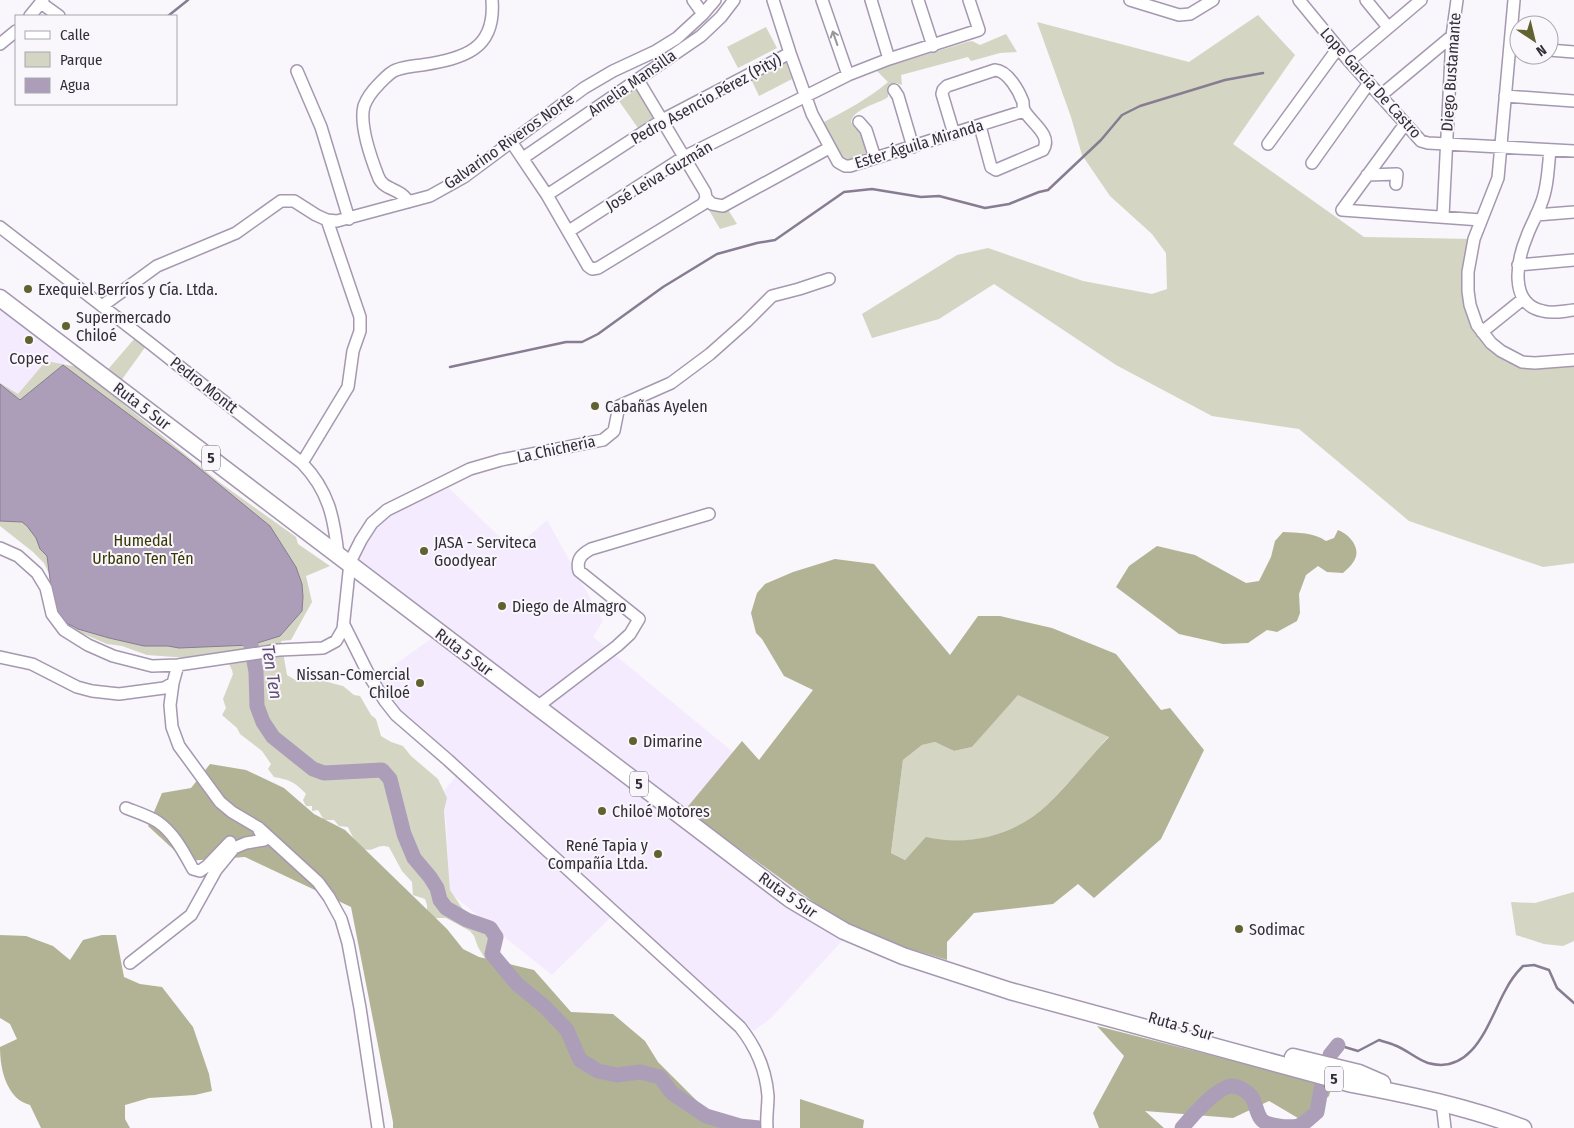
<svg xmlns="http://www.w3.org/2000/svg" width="1574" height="1128" font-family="'Fira Sans Condensed',sans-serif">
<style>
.built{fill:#f5ebfe}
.green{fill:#d4d5c2}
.forest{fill:#b2b395;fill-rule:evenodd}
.water{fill:#ac9eb9;stroke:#887c92}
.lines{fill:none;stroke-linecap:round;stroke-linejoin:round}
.stream{stroke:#887c92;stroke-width:2.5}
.river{stroke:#ac9eb9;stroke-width:15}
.minor-casing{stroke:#a598b0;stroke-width:14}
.highway-casing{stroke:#a598b0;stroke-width:19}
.minor{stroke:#fff;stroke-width:11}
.highway{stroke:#fff;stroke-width:16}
.oneway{stroke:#99969b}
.poi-dot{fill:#61622f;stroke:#f9f6fc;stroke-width:2}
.labels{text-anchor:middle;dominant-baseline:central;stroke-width:4;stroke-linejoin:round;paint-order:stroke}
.shield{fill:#f9f6fc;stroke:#6e6972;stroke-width:1}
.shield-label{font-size:15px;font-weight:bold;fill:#332d37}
.street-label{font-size:16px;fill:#332d37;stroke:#f9f6fc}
.poi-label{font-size:16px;fill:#332d37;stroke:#f9f6fc;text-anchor:start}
.park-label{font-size:16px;fill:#373700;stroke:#f9f6fc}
.water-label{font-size:18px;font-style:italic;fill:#614a74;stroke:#f9f6fc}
</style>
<rect width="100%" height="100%" fill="#f9f6fc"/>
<path class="built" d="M 0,309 L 67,360 L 63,365 L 20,400 L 0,384 Z
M 449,488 L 513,550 L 547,520 L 603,621 L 593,637 L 733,752 L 685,810 L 822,908 L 855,927 L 772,1017 L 754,1031 L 618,910 L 552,975 L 450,893 L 446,823 L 442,793 L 463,768 L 404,719 L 375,679 L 432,638 L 440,624 L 358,560 L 367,535 L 381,518 L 404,507 Z"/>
<path class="green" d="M 1258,15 L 1295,55 L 1233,144 L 1364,237 L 1474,239 L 1468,291 L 1485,335 L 1522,362 L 1574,366 L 1574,563 L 1543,567 L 1409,521 L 1299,429 L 1212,416 L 1116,365 L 994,284 L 939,319 L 872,338 L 862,314 L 957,255 L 988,248 L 1083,281 L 1152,294 L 1167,289 L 1166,253 L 1152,234 L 1110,196 L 1082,155 L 1071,117 L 1037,22 L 1189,62 Z
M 766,27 L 777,48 L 738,68 L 727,47 Z
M 1006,34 L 1017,52 L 1000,53 L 971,61 L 968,57 L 901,75 L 902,85 L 896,83 L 891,84 L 888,90 L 888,97 L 885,99 C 875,104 853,110 851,122 L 855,128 L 862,132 L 870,149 L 866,155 L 846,161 L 843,158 L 822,123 C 845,111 868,99 888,82 L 876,70 L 967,42 L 972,41 L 980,45 Z
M 785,60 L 792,79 L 759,96 L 751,79 Z
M 638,88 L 655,116 L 638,128 L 619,101 Z
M 716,207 L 727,208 L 737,224 L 720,229 L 709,210 Z
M 135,338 L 146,346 L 118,385 L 104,374 Z
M 46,361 L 78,367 L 219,482 L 296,537 L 298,544 L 330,566 L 306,576 L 312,602 L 291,640 L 281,641 L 287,675 L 297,681 L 320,680 L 343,686 L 354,695 L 360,696 L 371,715 L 376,719 L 381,736 L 391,742 L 403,746 L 411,756 L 438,779 L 447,798 L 444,810 L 450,890 L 466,914 L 483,925 L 494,937 L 495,946 L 490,955 L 492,961 L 487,962 L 478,947 L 474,936 L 470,931 L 446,918 L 431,918 L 427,914 L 427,905 L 425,899 L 413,895 L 412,882 L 402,871 L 389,847 C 382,845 380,846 373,849 C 360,854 352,836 348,827 L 339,826 L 334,820 L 324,820 L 318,810 L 312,811 L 312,806 L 306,806 L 303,800 L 306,794 C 295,782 290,780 274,777 L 268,769 L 271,764 L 262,751 L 240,734 L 237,728 L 222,715 L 226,708 L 223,699 L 233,674 L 232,670 L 223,652 L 188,658 L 147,655 L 122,646 L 107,644 L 77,631 L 73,627 L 66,624 L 53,603 L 51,578 L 44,563 L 33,552 L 0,526 L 0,383 L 18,394 Z
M 1018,694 L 1109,736 C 1089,759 1069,783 1047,805 C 1015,835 969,847 926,838 L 905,860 L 891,853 L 903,760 L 922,745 L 935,742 L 954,751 L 972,747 Z
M 1574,892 L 1574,941 L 1563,946 L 1544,944 L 1516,935 L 1511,902 L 1535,903 Z"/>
<path class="forest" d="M 1338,530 C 1349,534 1362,548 1354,561 C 1351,566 1347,569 1343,573 L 1327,572 L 1318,566 L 1306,575 L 1299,594 L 1300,613 L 1297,621 L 1277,632 L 1267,630 L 1248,643 L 1223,644 L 1179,634 L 1116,587 L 1129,566 L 1157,546 L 1195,555 L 1246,583 L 1259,581 L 1271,557 L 1275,541 L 1283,532 C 1298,533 1313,532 1326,541 L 1334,538 Z
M 835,559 L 874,564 L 950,655 L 978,616 L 1000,616 L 1052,628 L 1116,654 L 1161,710 L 1170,708 L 1204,750 L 1161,839 L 1094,898 L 1078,884 L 1053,904 L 974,913 L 947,942 L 947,960 L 894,944 L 855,927 L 822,908 L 685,810 L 742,741 L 759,760 L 813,690 L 784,676 L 762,639 L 756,633 L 751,613 L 757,593 L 765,584 L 793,572 ZM 1018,695 L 1109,737 C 1088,759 1069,784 1047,805 C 1015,835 969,847 926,837 L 905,860 L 891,853 L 903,760 L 922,745 L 935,742 L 954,751 L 972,747 Z
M 210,764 L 246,770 L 284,788 L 314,814 L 345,830 L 447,929 L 463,949 L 479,957 L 534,970 L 571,1012 L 613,1014 L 645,1041 L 658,1062 L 707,1111 L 731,1128 L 393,1128 L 393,1122 L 351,907 L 245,857 L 186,861 L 148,826 L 162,793 L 191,788 Z
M 0,935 L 26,936 L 53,946 L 70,960 L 83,940 L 102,935 L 116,935 L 124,977 L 140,984 L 162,987 L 193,1027 L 209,1074 L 212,1091 L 195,1095 L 149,1098 L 125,1105 L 125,1119 L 130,1128 L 41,1128 L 30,1105 C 7,1099 0,1070 0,1047 L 17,1039 L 10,1024 L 0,1018 Z
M 1097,1026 L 1332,1086 L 1329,1096 L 1303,1121 L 1269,1101 L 1233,1118 L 1145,1111 L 1164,1128 L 1099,1128 L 1093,1113 L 1124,1056 Z
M 800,1099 L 864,1120 L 863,1128 L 800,1128 Z"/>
<path class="water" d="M 63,365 L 183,455 L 270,526 L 296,567 L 302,584 L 303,597 L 302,611 L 280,636 L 251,645 L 179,648 L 168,646 L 144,646 L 109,638 L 78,629 L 59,619 L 53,603 L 47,556 L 40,549 L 36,538 L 27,526 L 22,522 L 0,521 L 0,384 L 20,400 Z"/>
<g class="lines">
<path class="stream" d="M 168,16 L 188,0
M 450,367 L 566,342 L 582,342 L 598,334 L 663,287 L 717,254 L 757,243 L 775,240 L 844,192 L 872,189 L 921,197 L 939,196 L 985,208 L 1009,204 L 1039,192 L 1048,190 L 1101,140 L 1122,115 L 1140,106 L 1225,80 L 1263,73
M 1338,1045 L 1358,1051 L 1379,1040 C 1384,1042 1390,1043 1394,1045 C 1406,1049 1416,1059 1428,1063 C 1474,1076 1489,1020 1505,991 C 1510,981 1516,973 1523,966 L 1534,965 L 1549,970 L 1557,988 L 1574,1003"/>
<path class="river" d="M 242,628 L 251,645 L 256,672 L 257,706 L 263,722 L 273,737 L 313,769 L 324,773 L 382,770 L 390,779 L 404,834 L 414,858 L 430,877 L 437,888 L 440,900 L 446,908 L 467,920 L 490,928 L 496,937 L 492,954 L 517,984 L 545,1007 L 567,1030 L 580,1060 L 598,1071 L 617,1075 L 640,1072 L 660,1077 L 672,1093 L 706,1116 L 740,1126 L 759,1128
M 1330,1055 L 1338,1045
M 1182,1128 C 1191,1117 1218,1086 1232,1086 C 1239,1086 1248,1092 1252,1097 C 1256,1104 1256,1112 1261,1119 C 1266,1126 1289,1128 1298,1126 C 1305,1124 1311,1117 1317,1112 L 1321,1089"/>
<g class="minor-casing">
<path id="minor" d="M 693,0 L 703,14
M 773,0 L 790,53 L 812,114 L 838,162 L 845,166 L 850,166 L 1024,111
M 822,0 L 848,75
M 871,0 L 889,59
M 918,0 L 933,46
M 1130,0 L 1179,15 L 1190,14 L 1213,0
M 1299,0 L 1349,61 L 1421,141 L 1428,143 L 1574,151
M 1366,0 L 1388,27
M 1514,0 L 1498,178 L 1474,239 L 1468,272 L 1468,291 L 1470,305 L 1477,325 L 1491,343 L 1501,351 L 1522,362 L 1535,363 L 1574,360
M 41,3 L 59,16
M 30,16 L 43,0
M 0,44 L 16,31
M 1549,50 L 1574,52
M 1349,61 L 1421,0
M 297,71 L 321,127 L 349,219
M 894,90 L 898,96 L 913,147
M 1380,96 L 1452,36
M 1505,96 L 1574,101
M 859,122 L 866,130 L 875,158
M 954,134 L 942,94 L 943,90 L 947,86 L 995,70 C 1008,71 1019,91 1023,102 C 1023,105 1023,107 1024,110 C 1030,122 1053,135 1043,150 L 996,170 L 991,167 L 980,126
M 512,143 L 547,195 L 588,266 L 592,269 L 598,268 L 703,204 L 706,198 L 705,192 L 638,80
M 1268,144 L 1338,48
M 1550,150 C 1548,168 1548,187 1541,204 C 1537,215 1531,225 1527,236 C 1517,260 1508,304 1543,311 C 1553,314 1564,311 1574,310
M 523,158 L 701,36 L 721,17 L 734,0
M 1312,163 L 1369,83
M 1367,175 L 1397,174 L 1396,184
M 547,195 L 662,120 L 790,53
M 706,198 L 712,204 L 723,206 L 829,148
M 408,202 C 402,188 383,191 378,176 C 371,158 359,125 364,106 C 367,98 373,90 379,84 C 384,79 390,72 396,70 C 404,67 414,66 422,65 C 464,58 496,50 492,0
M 1342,210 L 1481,220
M 1342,210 L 1405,124
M 1536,215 L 1574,212
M 1443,216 L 1452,36 L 1457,0
M 0,227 L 146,340 L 302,463 C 329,491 334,518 338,555
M 569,231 L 684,157 L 848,75 L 889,59 L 979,30 L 969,0
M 1518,265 L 1574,260
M 102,306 L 157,266 L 236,233 L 281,201 L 294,201 L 316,215 L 327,220 L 337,221 L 430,196 L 464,177 L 584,88 L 613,71 L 656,51 L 677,38 L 703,14 L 715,0
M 1482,332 L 1523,299
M 302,463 L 348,387 L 353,351 L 360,331 L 360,317 L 327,220
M 0,548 L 18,556 L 37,573 L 46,588 L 52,614 L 64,630 L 88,645 L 113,656 L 152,666 L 178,665 L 279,650 L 323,648 L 336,641 L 343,629 L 349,572 L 352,558 L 361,540 L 372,523 L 387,510 L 470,469 L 501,460 L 603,440 L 614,431 L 619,406 L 671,383 L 710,354 L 746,322 L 772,296 L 799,289 L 829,279
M 344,625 L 370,677 L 385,701 L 396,715 L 448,760 L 740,1027 C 756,1047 766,1070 768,1096 C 768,1107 766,1117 767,1128
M 0,657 L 32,664 L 77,687 L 92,691 L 119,694 L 164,688 L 173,683
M 178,665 L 173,683 L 170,705 L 172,727 L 179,746 L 220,802 L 232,812 L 259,828 L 318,882 L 329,897 L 341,919 L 348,943 L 360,1008 L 378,1128
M 537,707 L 617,646 L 630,634 L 639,619 L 579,571 C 576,559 582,554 591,549 L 709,514
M 126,808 C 136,812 149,816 158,822 C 174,833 184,853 193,869 L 200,871 L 207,866 L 230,842
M 130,963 L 191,915 L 216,870 L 234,848 L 246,843 L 264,840 L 259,830
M 1442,1103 L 1445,1128"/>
</g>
<g class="highway-casing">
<path id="highway" d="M 0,298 L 790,899 L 844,931 L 903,956 L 1010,991 L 1352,1084 C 1410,1095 1468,1107 1523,1128
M 1293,1057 L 1359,1073 L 1382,1083"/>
</g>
<use href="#minor" class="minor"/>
<use href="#highway" class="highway"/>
</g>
<defs><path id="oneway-shaft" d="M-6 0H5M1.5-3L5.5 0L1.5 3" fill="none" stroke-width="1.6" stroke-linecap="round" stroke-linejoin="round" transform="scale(1.25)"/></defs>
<use class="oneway" href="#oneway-shaft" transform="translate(835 38) rotate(-109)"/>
<g class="poi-dot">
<circle cx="28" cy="289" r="5"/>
<circle cx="66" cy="326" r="5"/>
<circle cx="29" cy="340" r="5"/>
<circle cx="595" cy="406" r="5"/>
<circle cx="424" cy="551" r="5"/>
<circle cx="502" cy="606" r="5"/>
<circle cx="420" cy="683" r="5"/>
<circle cx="633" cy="741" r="5"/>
<circle cx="602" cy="811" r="5"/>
<circle cx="658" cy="854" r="5"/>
<circle cx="1239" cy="929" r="5"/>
</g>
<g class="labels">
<g class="shield">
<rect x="202" y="445.5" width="18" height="25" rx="4"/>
<rect x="630" y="771.5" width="18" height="25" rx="4"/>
<rect x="1325" y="1066.5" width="18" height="25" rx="4"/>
</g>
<g class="shield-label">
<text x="211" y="458">5</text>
<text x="639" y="784">5</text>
<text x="1334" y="1079">5</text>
</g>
<g class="street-label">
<text transform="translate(1451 72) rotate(-86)">Diego Bustamante</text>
<text transform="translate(632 83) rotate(-35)">Amelia Mansilla</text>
<text transform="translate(1371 83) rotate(48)">Lope García De Castro</text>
<text transform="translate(706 99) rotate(-29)">Pedro Asencio Pérez (Pity)</text>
<text transform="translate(509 141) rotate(-35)">Galvarino Riveros Norte</text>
<text transform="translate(919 144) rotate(-17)">Ester Águila Miranda</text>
<text transform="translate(659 176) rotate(-31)">José Leiva Guzmán</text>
<text transform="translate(204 385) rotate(38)">Pedro Montt</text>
<text transform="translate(142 406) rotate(37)">Ruta 5 Sur</text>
<text transform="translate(556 449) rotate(-12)">La Chichería</text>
<text transform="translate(464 652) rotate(37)">Ruta 5 Sur</text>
<text transform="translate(788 895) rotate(35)">Ruta 5 Sur</text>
<text transform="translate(1181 1026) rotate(16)">Ruta 5 Sur</text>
</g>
<g class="poi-label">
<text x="38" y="289">Exequiel Berríos y Cía. Ltda.</text>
<text x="76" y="317">Supermercado<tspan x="76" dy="18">Chiloé</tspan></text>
<text x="29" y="358" text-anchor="middle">Copec</text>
<text x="605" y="406">Cabañas Ayelen</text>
<text x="434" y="542">JASA - Serviteca<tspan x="434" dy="18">Goodyear</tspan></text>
<text x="512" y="606">Diego de Almagro</text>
<text x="410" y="674" text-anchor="end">Nissan-Comercial<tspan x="410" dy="18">Chiloé</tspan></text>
<text x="643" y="741">Dimarine</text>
<text x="612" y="811">Chiloé Motores</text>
<text x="648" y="845" text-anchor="end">René Tapia y<tspan x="648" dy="18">Compañía Ltda.</tspan></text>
<text x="1249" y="929">Sodimac</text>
</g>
<g class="park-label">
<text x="143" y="540">Humedal<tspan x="143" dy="18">Urbano Ten Tén</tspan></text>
</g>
<g class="water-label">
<text transform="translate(272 672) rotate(81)">Ten Ten</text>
</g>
</g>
<rect x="15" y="15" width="162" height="90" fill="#f9f6fc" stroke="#aaa6ad"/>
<rect x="25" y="31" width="25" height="8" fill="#ffffff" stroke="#aaa6ad"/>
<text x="60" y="40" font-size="15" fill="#332d37">Calle</text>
<rect x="25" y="52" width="25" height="15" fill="#d4d5c2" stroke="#aaa6ad"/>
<text x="60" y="65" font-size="15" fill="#332d37">Parque</text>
<rect x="25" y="78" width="25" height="15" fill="#ac9eb9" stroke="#aaa6ad"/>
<text x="60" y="90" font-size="15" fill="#332d37">Agua</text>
<g transform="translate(1534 40) rotate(145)"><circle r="24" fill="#f9f6fc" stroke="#aaa6ad"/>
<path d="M0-4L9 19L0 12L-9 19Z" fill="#61622f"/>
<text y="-8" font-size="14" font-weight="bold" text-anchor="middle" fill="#332d37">N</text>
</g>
</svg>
